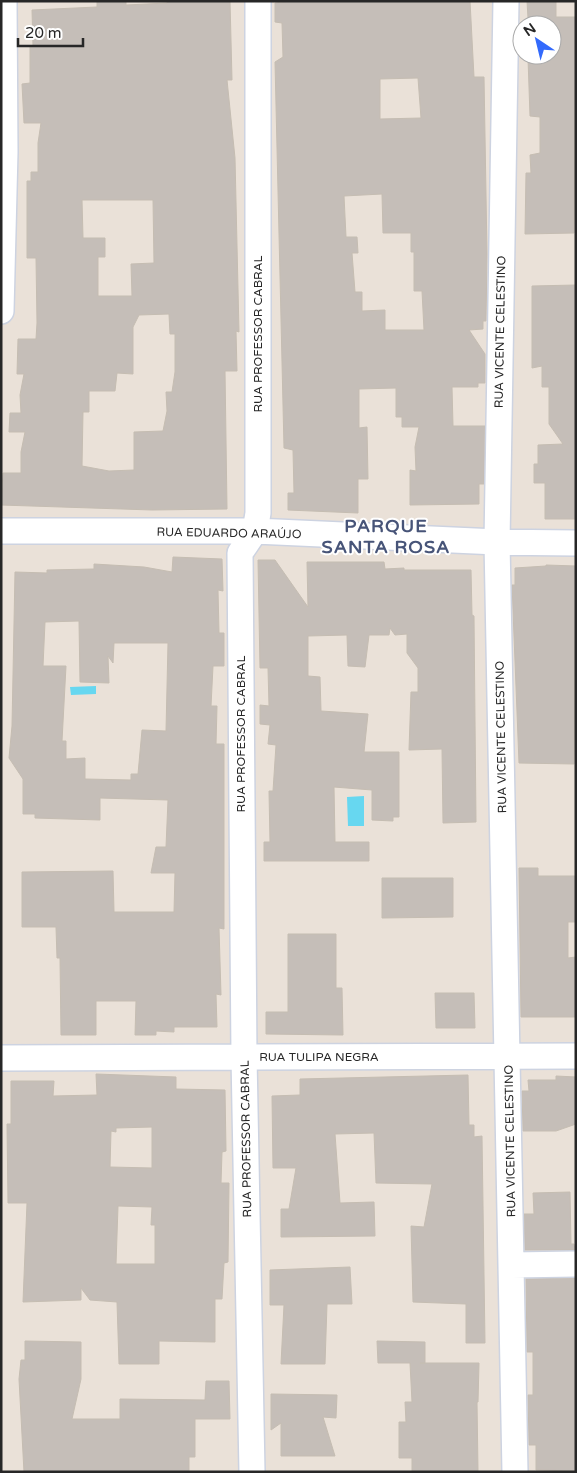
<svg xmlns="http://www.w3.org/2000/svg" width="577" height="1473" font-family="'Varela Round',sans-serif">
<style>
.water{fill:#67d7f0}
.building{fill:#c5beb8;stroke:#c5bdb2;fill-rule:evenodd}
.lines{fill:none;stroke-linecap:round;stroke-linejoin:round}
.minor-casing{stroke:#cdd3e1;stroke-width:28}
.minor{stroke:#fff;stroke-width:25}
.labels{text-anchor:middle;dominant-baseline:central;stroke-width:4;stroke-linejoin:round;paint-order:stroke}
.street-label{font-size:12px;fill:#272727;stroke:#fff}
.district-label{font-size:18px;font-weight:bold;letter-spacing:1px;fill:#475478;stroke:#fff}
</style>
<rect width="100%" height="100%" fill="#eae1d8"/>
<path class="water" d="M 96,686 L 96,694 L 71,695 L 70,687 Z
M 364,796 L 364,826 L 348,826 L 347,797 Z"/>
<path class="building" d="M 97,1 L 126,1 L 126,5 L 167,3 L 168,1 L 230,1 L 232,80 L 227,80 L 235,158 L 239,332 L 236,331 L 237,371 L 225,371 L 227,509 L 152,510 L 1,505 L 3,473 L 21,473 L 21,452 L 25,432 L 9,432 L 10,413 L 21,413 L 20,395 L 24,374 L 17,374 L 18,339 L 36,339 L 37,323 L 36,258 L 27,258 L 27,181 L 31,181 L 31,172 L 38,172 L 38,143 L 41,123 L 24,123 L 22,84 L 30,83 L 30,46 L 33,46 L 32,10 L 97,7 ZM 82,200 L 153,200 L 154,263 L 131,264 L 132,296 L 98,296 L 98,257 L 105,257 L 105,238 L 83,238 ZM 169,314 L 170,334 L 175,334 L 175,372 L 172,392 L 166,392 L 167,411 L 163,431 L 134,432 L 134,470 L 109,471 L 82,466 L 83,412 L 89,412 L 89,391 L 115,391 L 117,373 L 133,374 L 133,327 L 139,315 Z
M 290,1 L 470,1 L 474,77 L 484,77 L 487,254 L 486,321 L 483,321 L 483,329 L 469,330 L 485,354 L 485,383 L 478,383 L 478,387 L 452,387 L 453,426 L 485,426 L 484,484 L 479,484 L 479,504 L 410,505 L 410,470 L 416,471 L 415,447 L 419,427 L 402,427 L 402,417 L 396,417 L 396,388 L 359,389 L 359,428 L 367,427 L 368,479 L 358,479 L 358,513 L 288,510 L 288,493 L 294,493 L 293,450 L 284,448 L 275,62 L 283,57 L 282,23 L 275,22 L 275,3 ZM 418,78 L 421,118 L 380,119 L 380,79 ZM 382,194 L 383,233 L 411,233 L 411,252 L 414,252 L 414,291 L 422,291 L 424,330 L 385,330 L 385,310 L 362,311 L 362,292 L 355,292 L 352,253 L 358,253 L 357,237 L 346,237 L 344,196 Z
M 527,1 L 556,1 L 556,17 L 576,17 L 574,233 L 525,234 L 526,173 L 531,173 L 530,155 L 540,153 L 540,117 L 530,116 L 528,58 L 552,55 L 552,25 L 542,25 L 542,18 L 528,18 Z
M 576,285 L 576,519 L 545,519 L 545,483 L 534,483 L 534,464 L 538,464 L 538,445 L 563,444 L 549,424 L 549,387 L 542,387 L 542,366 L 532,368 L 532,286 Z
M 173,557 L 222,559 L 223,591 L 218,590 L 219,633 L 224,633 L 224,666 L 213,666 L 211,706 L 217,706 L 216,744 L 224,744 L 224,929 L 219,928 L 221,995 L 216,994 L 217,1027 L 174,1027 L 174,1032 L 156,1031 L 156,1035 L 135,1035 L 136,1001 L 96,1001 L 96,1035 L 61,1035 L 60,958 L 57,958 L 56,927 L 22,927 L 22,872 L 113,871 L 114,912 L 174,912 L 175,873 L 151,873 L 156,847 L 166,847 L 168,800 L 100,798 L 100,820 L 35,818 L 35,814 L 23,814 L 23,779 L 9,758 L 12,726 L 15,572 L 47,573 L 47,570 L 94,569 L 94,564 L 144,567 L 172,572 ZM 79,621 L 80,682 L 109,683 L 108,656 L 113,663 L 114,643 L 168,643 L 166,731 L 142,730 L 138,774 L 131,774 L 131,780 L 85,779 L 85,758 L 66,759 L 66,741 L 62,741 L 66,666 L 43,666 L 45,622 Z
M 258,560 L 275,560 L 308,607 L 307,562 L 384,562 L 385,569 L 404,568 L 404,570 L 471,570 L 472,615 L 474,616 L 476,822 L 443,823 L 442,749 L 409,750 L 411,692 L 418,692 L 418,668 L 407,653 L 407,634 L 395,635 L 390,628 L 389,635 L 369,635 L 365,667 L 348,666 L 347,635 L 308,636 L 308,676 L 320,677 L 321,711 L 368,714 L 364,752 L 399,752 L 399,817 L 393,817 L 393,821 L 372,820 L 372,790 L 334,787 L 335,842 L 369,842 L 369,861 L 264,861 L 264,842 L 270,842 L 269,791 L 273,791 L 276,745 L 268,744 L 270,725 L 260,724 L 260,705 L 269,706 L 268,668 L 260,668 Z
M 546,565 L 576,566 L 574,764 L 519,763 L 512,585 L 515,585 L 515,568 L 546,566 Z
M 519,868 L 538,868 L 538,876 L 576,876 L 576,922 L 568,922 L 568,958 L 576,957 L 576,1017 L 521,1017 Z
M 382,878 L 453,878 L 453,917 L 382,918 Z
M 288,934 L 336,934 L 336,988 L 342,988 L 343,1035 L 266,1034 L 266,1012 L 288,1012 Z
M 435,993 L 474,993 L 475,1028 L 436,1028 Z
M 96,1074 L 176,1077 L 176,1089 L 225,1090 L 226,1151 L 222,1152 L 221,1183 L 229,1183 L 228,1262 L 224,1263 L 222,1299 L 215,1299 L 215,1342 L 159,1341 L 159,1364 L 119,1364 L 117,1302 L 90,1300 L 81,1288 L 81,1300 L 23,1302 L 27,1203 L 8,1203 L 7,1124 L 11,1124 L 11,1081 L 54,1081 L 53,1096 L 97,1095 ZM 152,1127 L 152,1168 L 110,1167 L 111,1131 L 116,1132 L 116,1128 ZM 118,1206 L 152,1207 L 151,1225 L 155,1225 L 155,1264 L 116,1264 Z
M 468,1075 L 469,1125 L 474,1125 L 474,1137 L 482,1136 L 485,1343 L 466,1343 L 466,1304 L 413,1302 L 411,1226 L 424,1227 L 432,1184 L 376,1183 L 374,1133 L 335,1134 L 340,1203 L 374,1202 L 375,1236 L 281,1237 L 281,1209 L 289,1209 L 296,1168 L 273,1168 L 272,1096 L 300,1095 L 300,1079 Z
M 556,1076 L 576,1077 L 576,1124 L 556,1131 L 523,1131 L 522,1091 L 529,1091 L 528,1080 L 556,1080 Z
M 570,1192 L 571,1244 L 574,1244 L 575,1250 L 525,1250 L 524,1214 L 534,1214 L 533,1193 Z
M 350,1267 L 352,1304 L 327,1304 L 325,1364 L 281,1364 L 284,1305 L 270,1305 L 270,1270 Z
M 576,1278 L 576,1471 L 536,1470 L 536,1445 L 529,1445 L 528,1395 L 533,1395 L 533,1352 L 527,1352 L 526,1279 Z
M 25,1341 L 81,1342 L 81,1379 L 72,1419 L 120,1419 L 120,1399 L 205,1400 L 206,1381 L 229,1381 L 230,1419 L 195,1419 L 195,1457 L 189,1457 L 189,1472 L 24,1472 L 19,1379 L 21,1360 L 25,1360 Z
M 377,1341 L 425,1342 L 425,1363 L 420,1363 L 479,1363 L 478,1402 L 477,1402 L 478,1472 L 412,1472 L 412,1458 L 399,1458 L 399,1422 L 406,1422 L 405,1402 L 412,1402 L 410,1363 L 378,1363 Z
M 271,1394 L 337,1395 L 336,1418 L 323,1417 L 335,1456 L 281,1456 L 281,1423 L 271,1430 Z"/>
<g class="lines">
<g class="minor-casing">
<path id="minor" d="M 506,1 L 497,542 L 515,1472
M 1,311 L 5,152 L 4,1
M 1,531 L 255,531 L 497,542 L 576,543
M 1,1058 L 576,1056
M 512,1265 L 576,1264
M 252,1472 L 244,1057 L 240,553 L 255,531 L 258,513 L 258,1"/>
</g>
<use href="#minor" class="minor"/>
</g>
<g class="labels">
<g class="street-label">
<text transform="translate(500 332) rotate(-89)">RUA VICENTE CELESTINO</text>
<text transform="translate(258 334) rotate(-90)">RUA PROFESSOR CABRAL</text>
<text transform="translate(229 533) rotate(1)">RUA EDUARDO ARAÚJO</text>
<text transform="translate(241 734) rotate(-90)">RUA PROFESSOR CABRAL</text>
<text transform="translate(501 737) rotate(-91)">RUA VICENTE CELESTINO</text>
<text x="319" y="1057">RUA TULIPA NEGRA</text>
<text transform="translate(246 1139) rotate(-91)">RUA PROFESSOR CABRAL</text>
<text transform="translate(510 1141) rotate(-91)">RUA VICENTE CELESTINO</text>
</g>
<g class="district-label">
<text x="386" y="526">PARQUE<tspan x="386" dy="21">SANTA ROSA</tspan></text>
</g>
</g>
<rect width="577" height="1473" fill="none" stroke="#272727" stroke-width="5"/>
<g transform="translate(537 40) rotate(325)"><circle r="24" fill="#ffffff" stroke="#a9a9a9"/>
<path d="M0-4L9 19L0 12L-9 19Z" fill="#336afc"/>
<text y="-8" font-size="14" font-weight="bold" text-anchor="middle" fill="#272727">N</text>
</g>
<path d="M18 38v8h65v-8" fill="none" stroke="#272727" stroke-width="2.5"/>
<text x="25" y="38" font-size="15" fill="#272727" stroke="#ffffff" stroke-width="4" paint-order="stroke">20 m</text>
</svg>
